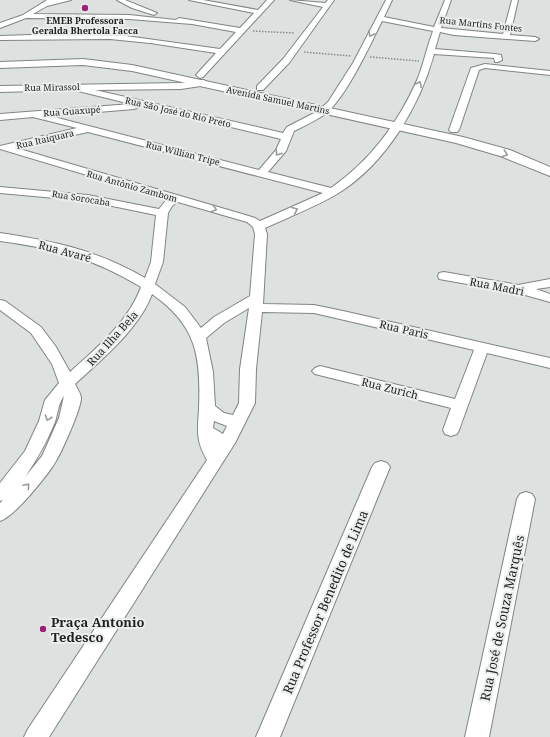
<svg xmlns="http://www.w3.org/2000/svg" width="550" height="737" font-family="'Noto Serif',serif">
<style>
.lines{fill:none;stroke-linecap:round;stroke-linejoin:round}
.minor-casing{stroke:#808484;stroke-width:2}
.major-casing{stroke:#808484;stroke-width:2}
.path{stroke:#878989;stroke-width:1.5;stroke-dasharray:1.5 1.5;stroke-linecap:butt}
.minor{fill:#fff;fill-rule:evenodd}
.major{fill:#fff;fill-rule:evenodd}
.oneway{stroke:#9a9b9b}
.poi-dot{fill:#9b2077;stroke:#eaeeed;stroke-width:1.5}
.labels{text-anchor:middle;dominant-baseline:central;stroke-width:4;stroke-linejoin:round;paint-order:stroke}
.far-poi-label{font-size:9px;font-weight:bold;fill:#1f2020;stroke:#eaeeed}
.far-street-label{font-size:9px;fill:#1f2020;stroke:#eaeeed}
.street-label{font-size:11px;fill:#1f2020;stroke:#eaeeed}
.near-street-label{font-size:13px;fill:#1f2020;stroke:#eaeeed}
.near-poi-label{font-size:13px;font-weight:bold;fill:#1f2020;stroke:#eaeeed;text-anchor:start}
</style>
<rect width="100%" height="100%" fill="#dde1e0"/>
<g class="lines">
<g class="minor-casing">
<path id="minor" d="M 47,0 L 71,0 L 47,6 L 33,14 L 129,15 L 176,20 L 179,18 L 240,28 L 254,13 L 189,0 L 203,0 L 258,10 L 267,0 L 274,0 L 203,77 L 200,78 L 196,75 L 216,53 L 150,43 L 110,39 L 0,40 L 0,36 L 63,34 L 126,36 L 220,49 L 236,32 L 192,24 L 129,19 L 26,18 L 0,28 L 0,23 L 23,15 Z
M 117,0 L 125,0 L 157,13 L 154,15 L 132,8 Z
M 290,0 L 325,3 L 328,0 L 334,0 L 289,63 L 263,90 L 257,90 L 257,86 L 283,59 L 323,7 Z
M 386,0 L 392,0 L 384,17 L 434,27 L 445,0 L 451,0 L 441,28 L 503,34 L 512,0 L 518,0 L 510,35 L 535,37 L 539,39 L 535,41 L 454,35 L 440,32 L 435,49 L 495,54 L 501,55 L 502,60 L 498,62 L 495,62 L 494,58 L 434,54 C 420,106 385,165 337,194 C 315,207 289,217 265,228 L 267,234 L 263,304 L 314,305 L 343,311 L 550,358 L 550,368 L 487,353 L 459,430 L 457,434 L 451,436 L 445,434 L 443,430 L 451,408 L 315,374 L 312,371 L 315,368 L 320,366 L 455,399 L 474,350 L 314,313 L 262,312 L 256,369 L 255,403 L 235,443 L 49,737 L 24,737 L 28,729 L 207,460 C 195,439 198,430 199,407 C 201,355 196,325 152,294 C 140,328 101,360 75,384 C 77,388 81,394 81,398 C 81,409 62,451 56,461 C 48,475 14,517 0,521 L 0,503 L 3,500 L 0,501 L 0,483 L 25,451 L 39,421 L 45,400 L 59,383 L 52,364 L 31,333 L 0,310 L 0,300 L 5,301 L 41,327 L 56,347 L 70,372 C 98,347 128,322 141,287 C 91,257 57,249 0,241 L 0,233 C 53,241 97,250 145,278 L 151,262 L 156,215 L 88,201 L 0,193 L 0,187 L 88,195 L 159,209 L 167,199 L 0,149 L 0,146 L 77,128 L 33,117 L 0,120 L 0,114 L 131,104 L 74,90 L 0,92 L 0,86 L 181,83 L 204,80 L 208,83 L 207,85 L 181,89 L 95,90 L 283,133 L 287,127 L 318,111 L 328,102 L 353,63 ZM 382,21 L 433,31 C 427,47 424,62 418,78 C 399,122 370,161 331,188 L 268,172 L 286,151 L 294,131 C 304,126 315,121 324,115 C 345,100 370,45 382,21 ZM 138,105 L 281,139 L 276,150 L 259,170 L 50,116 L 134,109 L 137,108 ZM 88,132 L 323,193 L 260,221 L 255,218 L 242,214 L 16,148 ZM 178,202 L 247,222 L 253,227 L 255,234 L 250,296 L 214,317 L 201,328 L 185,307 L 155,284 L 163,262 L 168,213 L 172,206 ZM 249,308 L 240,369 L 239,403 L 233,415 L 224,413 L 215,406 L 213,372 L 206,338 L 224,323 ZM 64,396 L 59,418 L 42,456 L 25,477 C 37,459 47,442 55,422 C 58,413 58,404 64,396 ZM 214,421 L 227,426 L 223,434 L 213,428 Z
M 485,64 L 550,71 L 550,75 L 485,68 L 479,70 L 459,130 L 457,132 L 451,132 L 449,130 L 471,68 Z
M 444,272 L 518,285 L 550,279 L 550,287 L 536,289 L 550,294 L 550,302 L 518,293 L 439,279 L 438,276 L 439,273 Z
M 381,461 L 387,463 L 390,467 L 280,737 L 256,737 L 372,467 L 375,463 Z
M 526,492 L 532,494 L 535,499 L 489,737 L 465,737 L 517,499 L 520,494 Z"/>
</g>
<g class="major-casing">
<path id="major" d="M 83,59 L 132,65 L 463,137 L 510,150 L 550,167 L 550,176 L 500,156 L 456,143 L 132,71 L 83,65 L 0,68 L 0,62 Z"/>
</g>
<path class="path" d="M 253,31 L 294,33
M 304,52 L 351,56
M 370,57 L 419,61"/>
<use href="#minor" class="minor"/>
<use href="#major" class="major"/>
</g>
<defs><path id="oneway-chevron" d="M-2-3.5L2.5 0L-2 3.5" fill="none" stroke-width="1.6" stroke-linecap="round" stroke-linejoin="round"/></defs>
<g class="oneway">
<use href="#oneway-chevron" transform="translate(371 34) rotate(116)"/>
<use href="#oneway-chevron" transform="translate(419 84) rotate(-64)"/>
<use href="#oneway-chevron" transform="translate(278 153) rotate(125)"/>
<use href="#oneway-chevron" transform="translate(505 154) rotate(19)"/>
<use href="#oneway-chevron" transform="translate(214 209) rotate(16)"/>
<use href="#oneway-chevron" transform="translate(295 210) rotate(-23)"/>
<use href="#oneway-chevron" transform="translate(48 418) rotate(109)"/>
<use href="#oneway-chevron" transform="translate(27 486) rotate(-49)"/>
</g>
<g class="poi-dot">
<circle cx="85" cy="8" r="4"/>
<circle cx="43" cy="629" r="4"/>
</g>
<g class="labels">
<g class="far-poi-label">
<text x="85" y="20">EMEB Professora<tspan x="85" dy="10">Geralda Bhertola Facca</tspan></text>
</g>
<g class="far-street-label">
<text transform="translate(481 24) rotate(6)">Rua Martins Fontes</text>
<text transform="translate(52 87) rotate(-1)">Rua Mirassol</text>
<text transform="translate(278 100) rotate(12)">Avenida Samuel Martins</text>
<text transform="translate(72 111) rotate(-4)">Rua Guaxupé</text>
<text transform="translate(178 112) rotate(13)">Rua São José do Rio Preto</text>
<text transform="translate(45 139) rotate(-13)">Rua Itaiquara</text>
<text transform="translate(183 153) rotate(14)">Rua Willian Tripe</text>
<text transform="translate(132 186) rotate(16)">Rua Antônio Zambom</text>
<text transform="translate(81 198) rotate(9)">Rua Sorocaba</text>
</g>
<g class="street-label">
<text transform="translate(65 251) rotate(15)">Rua Avaré</text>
<text transform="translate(497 286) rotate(11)">Rua Madri</text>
<text transform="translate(404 329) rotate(13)">Rua Paris</text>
<text transform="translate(112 338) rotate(-48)">Rua Ilha Bela</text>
<text transform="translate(390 388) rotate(14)">Rua Zurich</text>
</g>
<g class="near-street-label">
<text transform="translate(325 602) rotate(-67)">Rua Professor Benedito de Lima</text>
<text transform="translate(502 618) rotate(-78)">Rua José de Souza Marquês</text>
</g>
<g class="near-poi-label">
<text x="51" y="622">Praça Antonio<tspan x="51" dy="15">Tedesco</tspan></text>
</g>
</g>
</svg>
